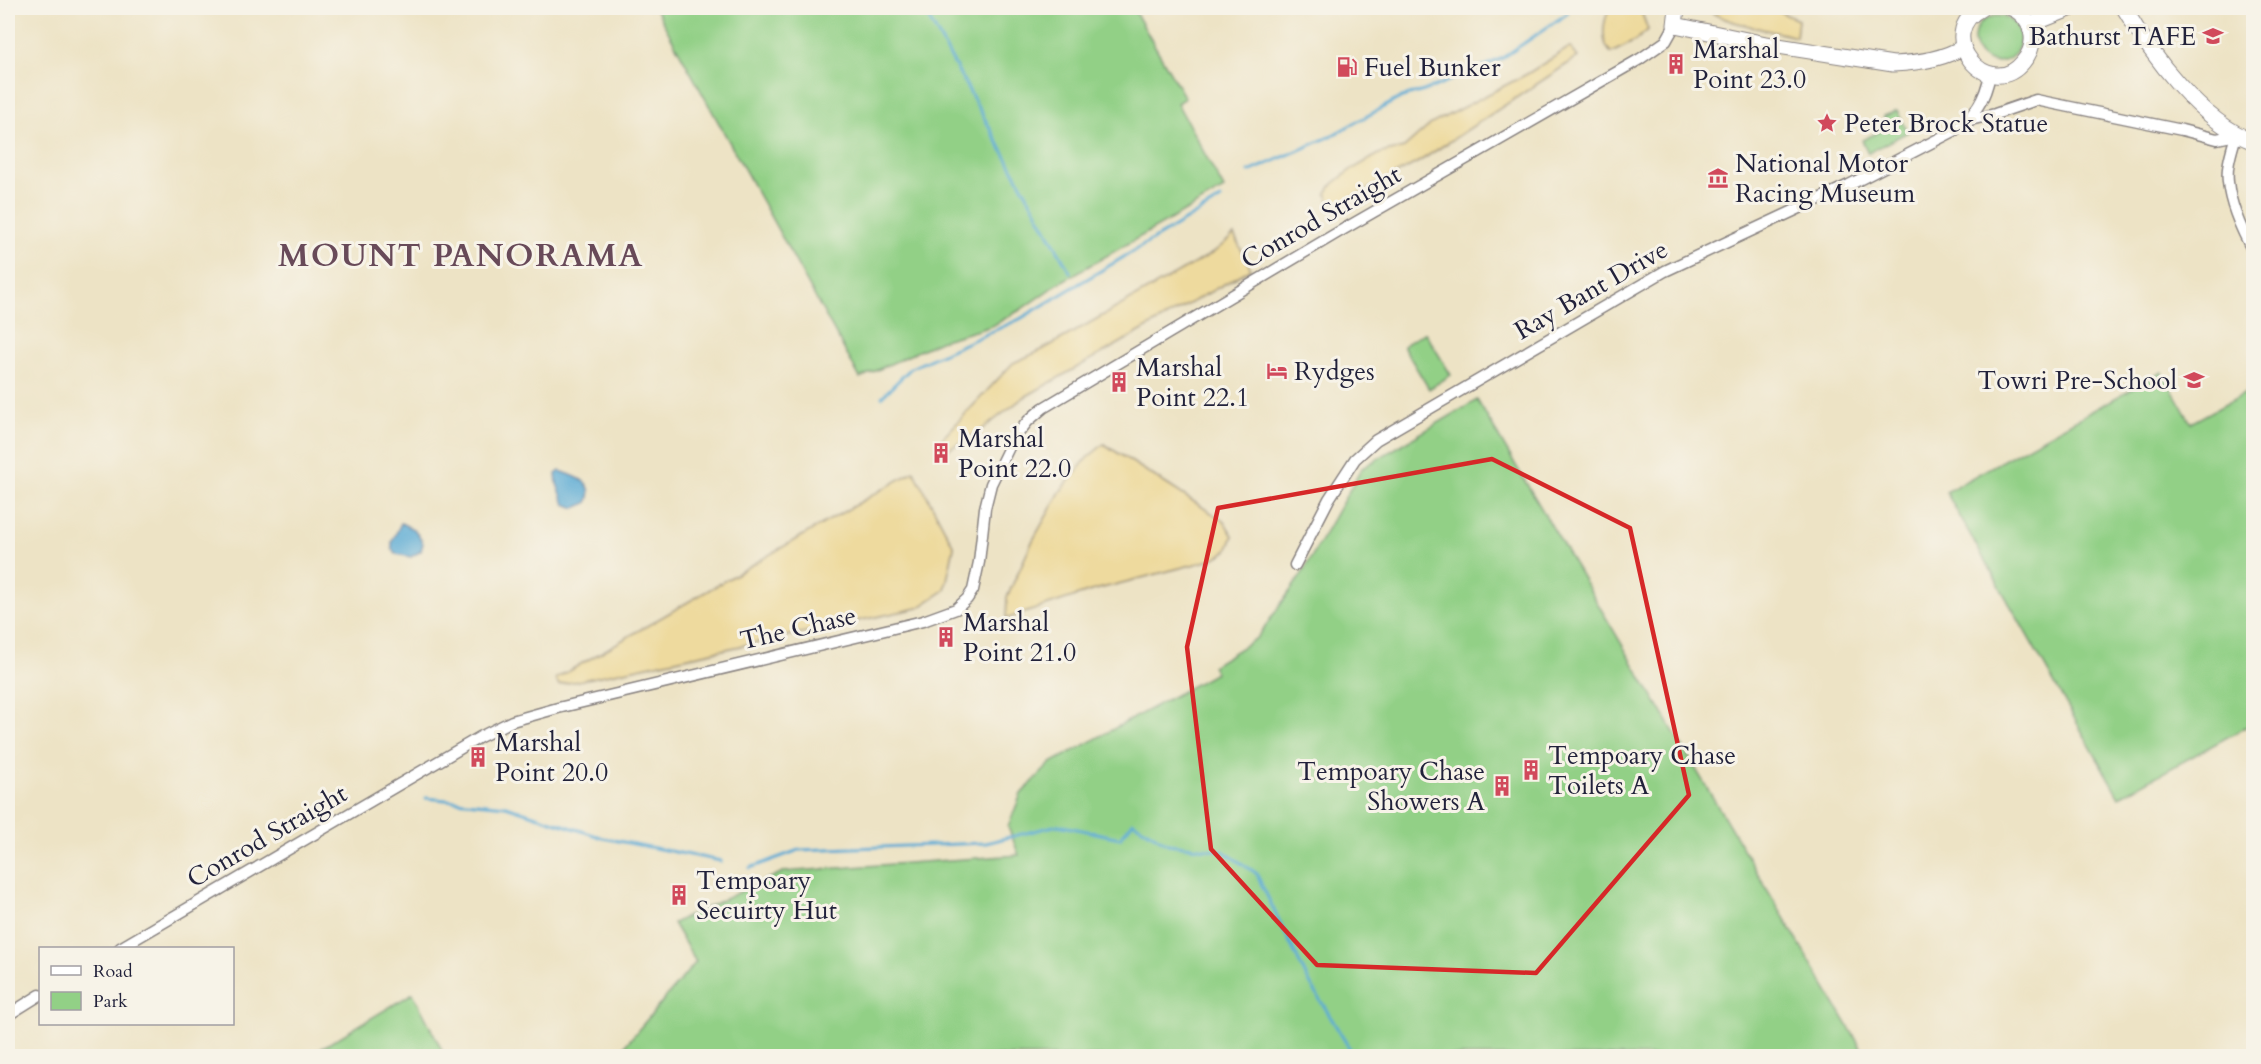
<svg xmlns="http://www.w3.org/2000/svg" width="2261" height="1064" font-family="Cardo,serif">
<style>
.green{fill:#92d086;stroke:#5a7960;stroke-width:1.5}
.sand{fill:#eeda9e;stroke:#887e6c;stroke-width:1.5}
.water{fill:#5aaad4;stroke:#3e6688;stroke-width:1.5}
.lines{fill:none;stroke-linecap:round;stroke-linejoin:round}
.stream{stroke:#5aaad4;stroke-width:3}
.street-casing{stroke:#888280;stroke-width:13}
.secondary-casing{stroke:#888280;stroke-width:17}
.street{stroke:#fff;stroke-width:10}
.secondary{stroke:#fff;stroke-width:15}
.marked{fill:none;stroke:#d62828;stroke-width:4.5;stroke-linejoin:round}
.labels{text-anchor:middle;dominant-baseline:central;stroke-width:6;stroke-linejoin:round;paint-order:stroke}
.poi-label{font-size:26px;fill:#22223b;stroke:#f7f3e8;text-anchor:start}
.street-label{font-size:26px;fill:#22223b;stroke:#f7f3e8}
.district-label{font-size:32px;font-weight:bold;letter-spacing:1.5px;fill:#684a59;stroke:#f7f3e8}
</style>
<rect width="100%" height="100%" fill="#f7f3e8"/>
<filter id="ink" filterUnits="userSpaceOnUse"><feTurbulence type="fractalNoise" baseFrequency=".0167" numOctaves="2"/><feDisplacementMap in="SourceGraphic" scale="12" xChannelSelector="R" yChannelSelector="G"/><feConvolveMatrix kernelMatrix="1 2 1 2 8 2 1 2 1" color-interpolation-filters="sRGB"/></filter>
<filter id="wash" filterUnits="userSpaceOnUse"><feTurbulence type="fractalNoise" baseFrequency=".008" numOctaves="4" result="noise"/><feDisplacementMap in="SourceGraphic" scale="24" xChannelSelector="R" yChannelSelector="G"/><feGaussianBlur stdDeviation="1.35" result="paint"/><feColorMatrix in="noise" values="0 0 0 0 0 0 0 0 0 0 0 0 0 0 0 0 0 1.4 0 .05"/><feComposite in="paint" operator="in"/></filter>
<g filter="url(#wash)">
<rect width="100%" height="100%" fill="#ede3c5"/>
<path class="green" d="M 655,8 L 1133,8 L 1185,98 L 1177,103 L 1224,189 L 1059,283 L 1020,310 L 992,326 L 940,341 L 860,378 Z
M1974 39a23 23 0 1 1 46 0a23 23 0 1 1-46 0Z
M 1897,111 L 1908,132 L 1868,153 L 1862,140 L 1883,130 L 1884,116 Z
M 1425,332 L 1451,375 L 1429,389 L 1403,346 Z
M 2162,372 L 2191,423 L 2253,389 L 2253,723 L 2119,797 L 1946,492 Z
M 1477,400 L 1866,1056 L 616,1056 L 696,962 L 673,923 L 783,872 L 1019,855 L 1008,827 L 1021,794 L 1051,763 L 1216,673 L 1212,666 L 1257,638 L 1300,577 L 1362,468 Z
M 413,993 L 445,1056 L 308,1056 Z"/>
<path class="sand" d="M 1610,8 L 1640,8 L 1648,30 L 1635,41 L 1611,53 C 1600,41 1603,21 1610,8 Z
M 1706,8 L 1771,8 L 1798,20 L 1796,37 C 1774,31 1720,23 1706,8 Z
M 1570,47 L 1578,57 L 1420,161 L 1333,208 L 1326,194 L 1333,184 L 1349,171 L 1381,153 L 1404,148 L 1431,124 L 1527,74 Z
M 1234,235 L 1251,269 L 1023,398 L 980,431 L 944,452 L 938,443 L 1013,363 L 1042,350 L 1213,253 Z
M 1104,444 L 1224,521 L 1233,536 L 1227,551 L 1211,560 L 1091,591 L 1006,619 L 1007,597 L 1033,540 L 1060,492 L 1087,458 Z
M 914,471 L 954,547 L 945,590 L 918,608 L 559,685 L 555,679 Z"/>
<path class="water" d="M 560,471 C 577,477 597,482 587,503 L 575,508 L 565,504 L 557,484 L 556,474 Z
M 401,523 L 415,530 L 423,543 L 421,551 L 411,557 L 396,554 L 392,549 L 392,542 Z"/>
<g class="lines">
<path class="stream" d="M 923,8 L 1070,272
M 1249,172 L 1329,137 L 1402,97 L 1424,91 L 1501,59 L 1568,13
M 882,397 L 911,368 L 1020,319 L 1221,199
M 426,798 L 506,806 L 603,838 L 721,861
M 750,868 L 799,850 L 986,843 L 1058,825 L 1120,838 L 1133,822 L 1168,844 L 1223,851 L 1256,873 L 1307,978 L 1354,1056"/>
</g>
</g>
<g filter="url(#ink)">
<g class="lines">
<g class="street-casing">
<path id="street" d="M 1966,121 L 1995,114 L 2036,100 L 2182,130 L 2217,139 L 2236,135
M 2236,135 C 2232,150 2226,166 2228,182 C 2230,204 2243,233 2254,253
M 1295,565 L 1329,499 L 1355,459 L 1376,440 L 1665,271 L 1849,185 L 1954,131 C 1975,114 1985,101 1990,74
M 120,948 L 480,737 L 512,721 L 558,708 L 923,621 L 956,609 L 967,599 L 973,590 L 979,562 L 985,508 L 991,484 L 1012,441 L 1028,421 L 1043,408 L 1337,233 L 1640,59 L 1666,41 L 1675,25
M 8,1015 L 40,995"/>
</g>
<g class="secondary-casing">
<path id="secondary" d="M 1677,8 L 1675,25 L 1766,44 L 1893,64 C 1916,63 1944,59 1963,47
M 1982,8 C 1931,34 1989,104 2023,62 C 2029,55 2033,46 2032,36 C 2031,24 2022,12 2011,8
M 2124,8 C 2152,56 2200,121 2254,142
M 2029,25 L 2072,8"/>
</g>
<use href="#street" class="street"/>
<use href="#secondary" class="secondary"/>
</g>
</g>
<path class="marked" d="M 1492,459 L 1630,528 L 1689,795 L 1536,973 L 1317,965 L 1211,849 L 1187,647 L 1218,508 Z"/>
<defs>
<g id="university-bare" transform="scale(1.62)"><path d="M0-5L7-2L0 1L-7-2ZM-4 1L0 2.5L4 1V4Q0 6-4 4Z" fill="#d1495b" stroke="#f7f3e8" stroke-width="2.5" paint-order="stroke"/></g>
<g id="building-bare" transform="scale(1.62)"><path d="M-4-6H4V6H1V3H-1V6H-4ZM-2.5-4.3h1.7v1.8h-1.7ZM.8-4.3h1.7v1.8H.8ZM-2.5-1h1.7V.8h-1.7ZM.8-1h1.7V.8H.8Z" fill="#d1495b" stroke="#f7f3e8" stroke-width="2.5" paint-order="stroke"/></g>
<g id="fuel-bare" transform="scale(1.62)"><path d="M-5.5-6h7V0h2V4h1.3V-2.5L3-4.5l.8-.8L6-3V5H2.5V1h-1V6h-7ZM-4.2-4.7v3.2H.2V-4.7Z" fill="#d1495b" stroke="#f7f3e8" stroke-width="2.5" paint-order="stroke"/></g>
<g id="sight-bare" transform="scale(1.62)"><path d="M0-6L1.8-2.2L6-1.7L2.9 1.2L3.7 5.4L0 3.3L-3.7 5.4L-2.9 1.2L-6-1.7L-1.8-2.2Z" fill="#d1495b" stroke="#f7f3e8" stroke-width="2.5" paint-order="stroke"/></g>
<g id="museum-bare" transform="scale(1.62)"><path d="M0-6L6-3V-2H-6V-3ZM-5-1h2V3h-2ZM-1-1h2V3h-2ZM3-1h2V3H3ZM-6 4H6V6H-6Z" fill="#d1495b" stroke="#f7f3e8" stroke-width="2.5" paint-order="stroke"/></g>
<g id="hotel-bare" transform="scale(1.62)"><path d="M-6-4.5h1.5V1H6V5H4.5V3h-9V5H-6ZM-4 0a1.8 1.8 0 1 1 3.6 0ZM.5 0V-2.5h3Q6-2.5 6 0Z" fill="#d1495b" stroke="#f7f3e8" stroke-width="2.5" paint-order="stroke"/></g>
<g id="school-bare" transform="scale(1.62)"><path d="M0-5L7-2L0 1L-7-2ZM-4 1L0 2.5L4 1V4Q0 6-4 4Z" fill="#d1495b" stroke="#f7f3e8" stroke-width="2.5" paint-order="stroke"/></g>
</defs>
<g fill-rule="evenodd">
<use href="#university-bare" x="2213" y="36"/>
<use href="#building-bare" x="1676" y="64"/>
<use href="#fuel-bare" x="1347" y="67"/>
<use href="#sight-bare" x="1827" y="123"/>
<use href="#museum-bare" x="1718" y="178"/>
<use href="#hotel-bare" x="1277" y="371"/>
<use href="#school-bare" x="2194" y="380"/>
<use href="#building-bare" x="1119" y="382"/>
<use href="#building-bare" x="941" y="453"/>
<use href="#building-bare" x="946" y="637"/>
<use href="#building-bare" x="478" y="757"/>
<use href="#building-bare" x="1531" y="770"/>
<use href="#building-bare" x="1502" y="786"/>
<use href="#building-bare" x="679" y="895"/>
</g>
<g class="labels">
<g class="poi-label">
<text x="2196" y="36" text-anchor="end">Bathurst TAFE</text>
<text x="1693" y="49">Marshal<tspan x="1693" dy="30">Point 23.0</tspan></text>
<text x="1364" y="67">Fuel Bunker</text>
<text x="1844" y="123">Peter Brock Statue</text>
<text x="1735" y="163">National Motor<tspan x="1735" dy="30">Racing Museum</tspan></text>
<text x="1136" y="367">Marshal<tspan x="1136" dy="30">Point 22.1</tspan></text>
<text x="1294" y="371">Rydges</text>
<text x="2177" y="380" text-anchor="end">Towri Pre-School</text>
<text x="958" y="438">Marshal<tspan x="958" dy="30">Point 22.0</tspan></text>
<text x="963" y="622">Marshal<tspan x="963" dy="30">Point 21.0</tspan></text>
<text x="495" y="742">Marshal<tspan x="495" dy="30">Point 20.0</tspan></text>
<text x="1548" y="755">Tempoary Chase<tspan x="1548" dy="30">Toilets A</tspan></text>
<text x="1485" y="771" text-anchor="end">Tempoary Chase<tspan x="1485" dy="30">Showers A</tspan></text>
<text x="696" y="880">Tempoary<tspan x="696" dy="30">Secuirty Hut</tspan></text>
</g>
<g class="street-label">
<text transform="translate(1321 217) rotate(-30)">Conrod Straight</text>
<text transform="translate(1591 290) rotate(-30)">Ray Bant Drive</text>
<text transform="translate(798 628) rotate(-13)">The Chase</text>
<text transform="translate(267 836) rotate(-30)">Conrod Straight</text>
</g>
<g class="district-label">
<text x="461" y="256">MOUNT PANORAMA</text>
</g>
</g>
<rect width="2261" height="1064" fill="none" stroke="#f7f3e8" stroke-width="30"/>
<rect x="39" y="947" width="195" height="78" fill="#f7f3e8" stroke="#a29fa3" stroke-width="1.5"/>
<rect x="51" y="966" width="30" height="9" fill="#ffffff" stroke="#a29fa3" stroke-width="1.5"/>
<text x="93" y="977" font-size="18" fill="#22223b">Road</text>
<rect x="51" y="992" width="30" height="18" fill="#92d086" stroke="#a29fa3" stroke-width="1.5"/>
<text x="93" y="1007" font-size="18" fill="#22223b">Park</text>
</svg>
